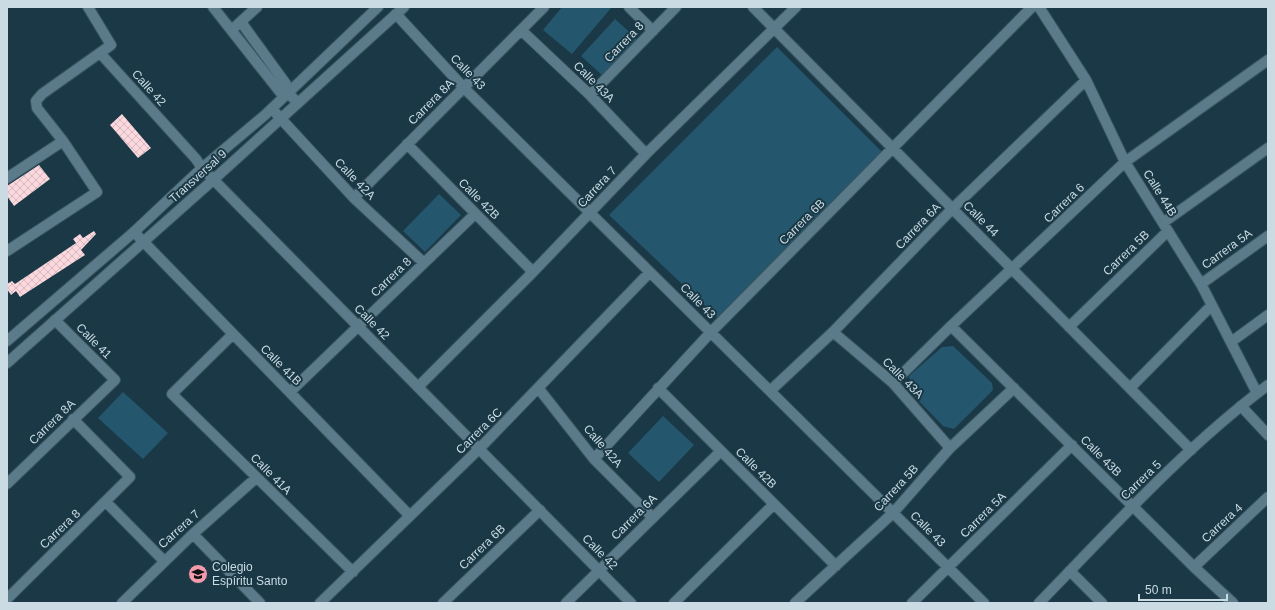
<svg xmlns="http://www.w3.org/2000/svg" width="1275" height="610" font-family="Arial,sans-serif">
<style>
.park{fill:#24576d}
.building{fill:url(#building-cross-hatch)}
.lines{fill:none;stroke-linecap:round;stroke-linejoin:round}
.street-casing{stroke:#39545f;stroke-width:12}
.secondary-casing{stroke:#39545f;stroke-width:12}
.street{stroke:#5c7b8a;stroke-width:10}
.secondary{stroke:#5c7b8a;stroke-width:10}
.labels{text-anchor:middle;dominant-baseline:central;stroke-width:4;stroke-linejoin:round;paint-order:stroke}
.street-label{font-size:12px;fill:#cadbe3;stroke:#1a3845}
.poi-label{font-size:12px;fill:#cadbe3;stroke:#1a3845;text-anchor:start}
</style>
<defs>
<pattern id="building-cross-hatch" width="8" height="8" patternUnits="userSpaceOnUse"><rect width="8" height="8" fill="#fbd8de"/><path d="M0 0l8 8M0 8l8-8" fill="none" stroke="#d5babf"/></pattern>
</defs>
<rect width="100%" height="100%" fill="#1a3845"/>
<path class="park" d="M 562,7 L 612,7 L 572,54 L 543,30 Z
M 615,19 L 637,39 L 603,76 L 581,56 Z
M 777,47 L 887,157 L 718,318 L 609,215 Z
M 439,194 L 461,215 L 425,252 L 403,231 Z
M 953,346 L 992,383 L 993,390 L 954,429 L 943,426 L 912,394 L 909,376 L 942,347 Z
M 123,392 L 168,433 L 143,459 L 98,418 Z
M 663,416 L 694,445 L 659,482 L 628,453 Z"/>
<path class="building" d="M 122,114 L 151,148 L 138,158 L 110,125 Z
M 39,165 L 50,179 L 14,206 L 7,196 L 7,186 Z
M 94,231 L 96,234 L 81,250 L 85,255 L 20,297 L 16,291 L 11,295 L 7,289 L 7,284 L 12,281 L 15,284 L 76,243 L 73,239 L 80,234 L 83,238 Z"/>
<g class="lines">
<g class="street-casing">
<path id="street" d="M 213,7 L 280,92 L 288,93
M 629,7 L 653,31
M 753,7 L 1191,450
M 1039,7 L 1086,80 L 1125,162 L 1201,284 L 1257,393
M 396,14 L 464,88 L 984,603
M 241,22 L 286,84 L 288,93 L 298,103
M 236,26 L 257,7
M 521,30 L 590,95 L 646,154
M 100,53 L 196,159 L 202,168
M 590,95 L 676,7
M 272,109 L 354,198 L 424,263
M 407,144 L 533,272
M 7,178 L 63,141
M 354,198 L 544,7
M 1164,222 L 1268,148
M 134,232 L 410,516
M 7,251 L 97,192 L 63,141 L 37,108 L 36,101 L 42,94 L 111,45 L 88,7
M 1201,284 L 1268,236
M 951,326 L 1194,567 L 1233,603
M 1069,327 L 1168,231
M 833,332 L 893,383 L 950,448
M 232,335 L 172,394 L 353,572
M 1231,342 L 1268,315
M 893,383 L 951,326 L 1125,162 L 1268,60
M 418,387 L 533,272 L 646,154 L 796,7
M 658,388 L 836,566
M 1130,388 L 1211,306
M 539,389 L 594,459 L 652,517
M 770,391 L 833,332 L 952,209 L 1086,80
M 290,392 L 475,214
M 1241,406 L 1268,435
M 594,459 L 711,332 L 1032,7
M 7,484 L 115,380 L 55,320
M 106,502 L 164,561
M 193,534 L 260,603
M 1194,567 L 1268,497
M 1070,571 L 1102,603
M 7,599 L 130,477 L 73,419
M 122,603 L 193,534 L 256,478
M 320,603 L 479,449 L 650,272
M 443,603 L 540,510
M 566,603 L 721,451
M 674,603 L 774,504
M 795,603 L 893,513 L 950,448 L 1014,388
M 912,603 L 1072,445"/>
</g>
<g class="secondary-casing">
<path id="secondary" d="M 202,168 L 631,603
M 7,341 L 134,232 L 202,168 L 265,115 L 378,7
M 7,363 L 213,180 L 404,7
M 1039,603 C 1112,528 1184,448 1268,385"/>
</g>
<use href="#street" class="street"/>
<use href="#secondary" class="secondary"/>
</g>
<defs>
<g id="school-disc" transform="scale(1)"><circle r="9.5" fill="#f39aac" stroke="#1a3845"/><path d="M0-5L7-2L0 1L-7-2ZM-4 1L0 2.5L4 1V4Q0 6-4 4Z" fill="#111"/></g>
</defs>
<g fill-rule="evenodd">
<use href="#school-disc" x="198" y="574"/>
</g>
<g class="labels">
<g class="street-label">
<text transform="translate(624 42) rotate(-46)">Carrera 8</text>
<text transform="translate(468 72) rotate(46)">Calle 43</text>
<text transform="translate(594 82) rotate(45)">Calle 43A</text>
<text transform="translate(149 88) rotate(48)">Calle 42</text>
<text transform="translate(431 102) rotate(-45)">Carrera 8A</text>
<text transform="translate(198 176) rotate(-42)">Transversal 9</text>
<text transform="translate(355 179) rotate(46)">Calle 42A</text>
<text transform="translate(597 187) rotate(-47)">Carrera 7</text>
<text transform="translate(1160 193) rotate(58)">Calle 44B</text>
<text transform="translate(479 199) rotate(45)">Calle 42B</text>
<text transform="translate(1064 203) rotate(-44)">Carrera 6</text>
<text transform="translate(981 219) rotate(45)">Calle 44</text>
<text transform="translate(802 222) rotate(-45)">Carrera 6B</text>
<text transform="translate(918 226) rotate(-46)">Carrera 6A</text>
<text transform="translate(1227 249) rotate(-36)">Carrera 5A</text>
<text transform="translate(1126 253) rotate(-44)">Carrera 5B</text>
<text transform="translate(391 277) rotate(-44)">Carrera 8</text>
<text transform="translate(698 301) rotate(45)">Calle 43</text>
<text transform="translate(372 322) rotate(45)">Calle 42</text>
<text transform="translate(94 341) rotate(45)">Calle 41</text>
<text transform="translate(281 365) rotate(45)">Calle 41B</text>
<text transform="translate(903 378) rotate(45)">Calle 43A</text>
<text transform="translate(52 422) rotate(-44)">Carrera 8A</text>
<text transform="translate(479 431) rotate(-45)">Carrera 6C</text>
<text transform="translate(603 446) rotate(49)">Calle 42A</text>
<text transform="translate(1101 456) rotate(45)">Calle 43B</text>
<text transform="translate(756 468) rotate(45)">Calle 42B</text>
<text transform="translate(271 474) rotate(45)">Calle 41A</text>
<text transform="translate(1141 480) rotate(-44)">Carrera 5</text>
<text transform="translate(896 488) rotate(-47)">Carrera 5B</text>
<text transform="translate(983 515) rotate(-45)">Carrera 5A</text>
<text transform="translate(634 517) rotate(-45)">Carrera 6A</text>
<text transform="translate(1222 523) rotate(-43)">Carrera 4</text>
<text transform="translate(60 529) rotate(-44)">Carrera 8</text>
<text transform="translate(179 529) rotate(-42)">Carrera 7</text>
<text transform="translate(928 529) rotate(45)">Calle 43</text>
<text transform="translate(482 547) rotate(-44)">Carrera 6B</text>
<text transform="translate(600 552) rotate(45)">Calle 42</text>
</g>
<g class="poi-label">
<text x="212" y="567">Colegio<tspan x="212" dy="14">Espíritu Santo</tspan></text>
</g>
</g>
<rect width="1275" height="610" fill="none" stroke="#cadbe3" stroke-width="16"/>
<path d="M1139 594v6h88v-6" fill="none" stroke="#cadbe3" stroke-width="2"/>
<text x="1145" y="594" font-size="12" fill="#cadbe3" stroke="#1a3845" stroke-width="3" paint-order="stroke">50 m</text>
</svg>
